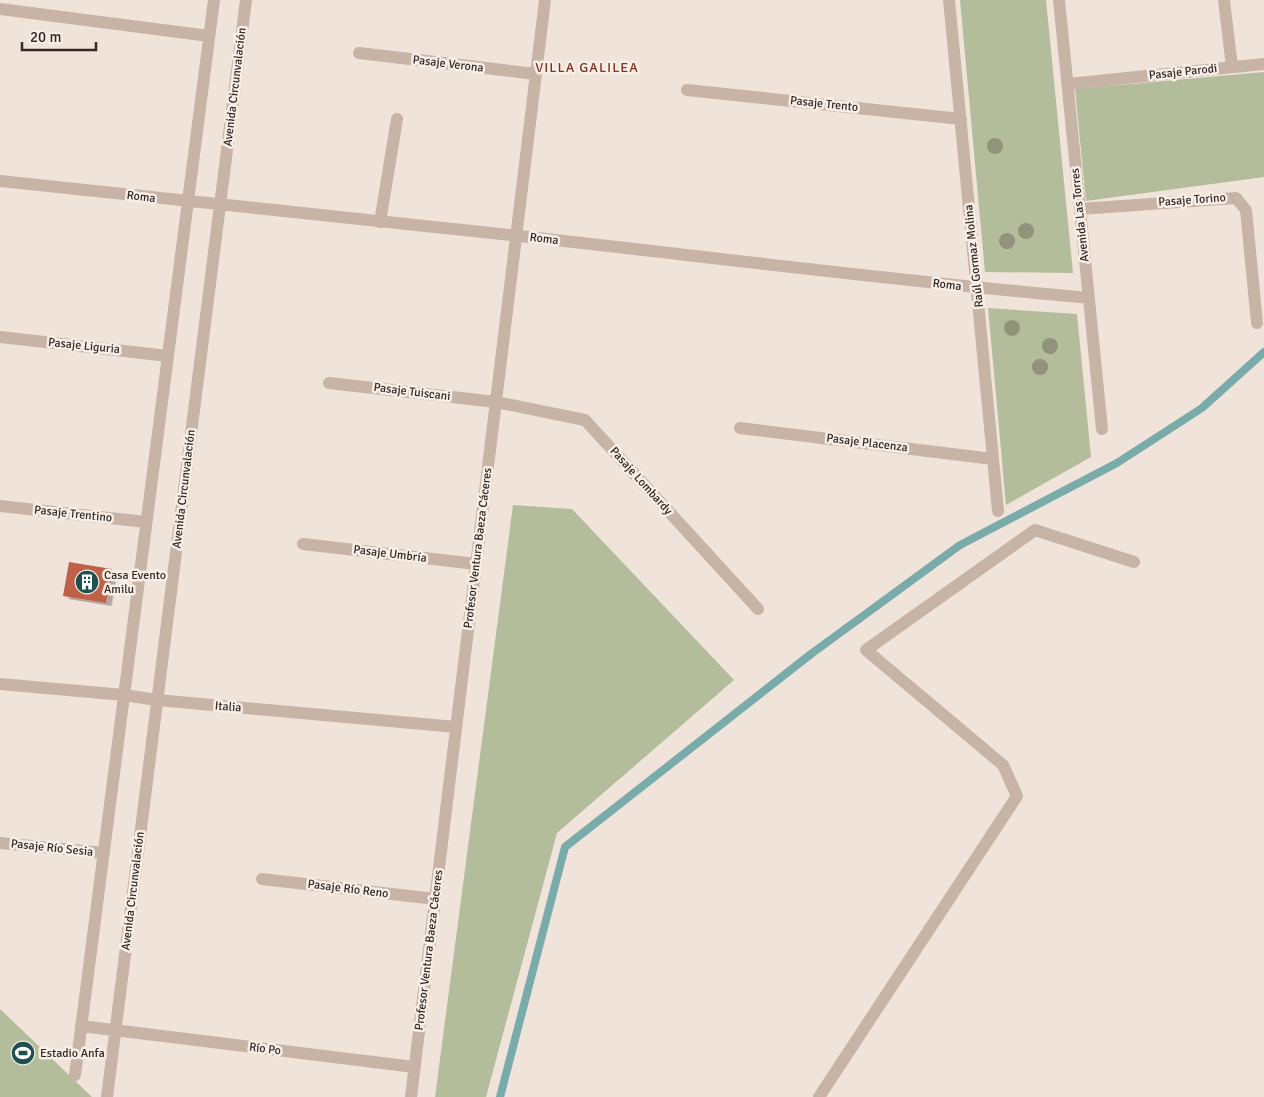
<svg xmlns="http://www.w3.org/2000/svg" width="1264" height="1097" font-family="Signika,sans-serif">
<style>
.green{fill:#b3bd9b}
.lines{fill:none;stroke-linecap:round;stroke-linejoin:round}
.stream{stroke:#7aabab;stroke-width:8}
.building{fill:#bf6049;filter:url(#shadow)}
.minor{stroke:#c7b4a6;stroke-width:12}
.tree{fill:#91937a}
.labels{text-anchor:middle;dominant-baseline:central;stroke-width:5;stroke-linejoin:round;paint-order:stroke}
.street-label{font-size:12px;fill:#332a27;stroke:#f8eee5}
.poi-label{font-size:12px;fill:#332a27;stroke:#f8eee5;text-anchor:start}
.neighbourhood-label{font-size:14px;letter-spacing:1px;fill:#7d3625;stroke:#f8eee5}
</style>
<defs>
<filter id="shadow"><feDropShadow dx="5.5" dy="3" stdDeviation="0" flood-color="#0004"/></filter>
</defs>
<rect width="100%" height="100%" fill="#f0e4da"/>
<path class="green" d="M 960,0 L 1046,0 L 1073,273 L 985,272 Z
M 1264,72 L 1264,177 L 1086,201 L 1075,89 Z
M 988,308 L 1077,314 L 1091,457 L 1006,505 Z
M 513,505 L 572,509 L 734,680 L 557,833 L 486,1097 L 435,1097 Z
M 0,1009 L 92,1097 L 0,1097 Z"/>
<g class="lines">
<path class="stream" d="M 500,1097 L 565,847 L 811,654 L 960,545 L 1117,463 L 1202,408 L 1264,352"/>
</g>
<path class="building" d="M 69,562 L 112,569 L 106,603 L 63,596 Z"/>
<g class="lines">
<path class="minor" d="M 949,0 L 998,511
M 1059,0 L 1102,429
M 1224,0 L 1232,67
M 0,9 L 209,36
M 359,53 L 536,74
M 1068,84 L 1264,64
M 687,90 L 961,119
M 0,181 C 173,200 347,217 520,236 C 709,257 898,281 1089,298
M 1080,209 L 1236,198 L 1246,210 L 1257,323
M 380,222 L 397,119
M 0,337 L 168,356
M 329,383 L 496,402 L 585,420 L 758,609
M 740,428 L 993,459
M 0,506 L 146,522
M 303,544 L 476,564
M 0,684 L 124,695 L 157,700 L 456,727
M 0,843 L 104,853
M 262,879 L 435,899
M 81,1026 L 414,1067
M 75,1075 L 214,0
M 107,1097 L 246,0
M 411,1097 L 545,0
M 819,1097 L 1017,796 L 1003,765 L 866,650 L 1035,530 L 1134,562"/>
</g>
<g class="tree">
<circle cx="995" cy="146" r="8"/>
<circle cx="1026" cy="231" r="8"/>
<circle cx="1007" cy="241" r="8"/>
<circle cx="1012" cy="328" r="8"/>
<circle cx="1050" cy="346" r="8"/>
<circle cx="1040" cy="367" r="8"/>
</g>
<defs>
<g id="building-disc" transform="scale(1.25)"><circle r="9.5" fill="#1f5152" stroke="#f8eee5"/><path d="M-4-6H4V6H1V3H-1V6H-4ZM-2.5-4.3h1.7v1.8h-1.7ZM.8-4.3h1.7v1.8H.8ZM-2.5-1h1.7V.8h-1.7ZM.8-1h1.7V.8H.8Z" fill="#fff"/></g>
<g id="stadium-disc" transform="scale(1.25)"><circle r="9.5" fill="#1f5152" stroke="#f8eee5"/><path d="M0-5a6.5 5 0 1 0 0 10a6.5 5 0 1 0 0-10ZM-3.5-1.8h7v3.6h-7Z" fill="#fff"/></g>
</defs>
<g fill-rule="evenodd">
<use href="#building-disc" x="87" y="582"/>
<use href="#stadium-disc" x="23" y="1053"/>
</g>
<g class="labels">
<g class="street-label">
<text transform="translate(448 64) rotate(7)">Pasaje Verona</text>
<text transform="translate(1183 72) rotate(-6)">Pasaje Parodi</text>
<text transform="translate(235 87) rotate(-83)">Avenida Circunvalación</text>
<text transform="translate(824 104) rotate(6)">Pasaje Trento</text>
<text transform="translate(141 197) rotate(7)">Roma</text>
<text transform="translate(1192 200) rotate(-4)">Pasaje Torino</text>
<text transform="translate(1080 215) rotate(-96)">Avenida Las Torres</text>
<text transform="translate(544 239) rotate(7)">Roma</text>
<text transform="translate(974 256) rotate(-96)">Raúl Gormaz Molina</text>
<text transform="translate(947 285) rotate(7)">Roma</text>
<text transform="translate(84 346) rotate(6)">Pasaje Liguria</text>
<text transform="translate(412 392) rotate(7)">Pasaje Tuiscani</text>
<text transform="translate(867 443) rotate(7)">Pasaje Placenza</text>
<text transform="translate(641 481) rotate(48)">Pasaje Lombardy</text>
<text transform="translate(184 489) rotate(-83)">Avenida Circunvalación</text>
<text transform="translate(73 514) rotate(6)">Pasaje Trentino</text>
<text transform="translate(478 548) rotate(-83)">Profesor Ventura Baeza Cáceres</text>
<text transform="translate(390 554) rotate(7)">Pasaje Umbría</text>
<text transform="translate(228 707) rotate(5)">Italia</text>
<text transform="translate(52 848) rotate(6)">Pasaje Río Sesia</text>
<text transform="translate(348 889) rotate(7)">Pasaje Río Reno</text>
<text transform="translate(133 891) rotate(-83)">Avenida Circunvalación</text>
<text transform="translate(429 950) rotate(-83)">Profesor Ventura Baeza Cáceres</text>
<text transform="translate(265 1049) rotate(7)">Río Po</text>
</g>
<g class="poi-label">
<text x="104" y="575">Casa Evento<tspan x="104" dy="14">Amilu</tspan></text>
<text x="40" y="1053">Estadio Anfa</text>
</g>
<g class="neighbourhood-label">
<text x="587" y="67">VILLA GALILEA</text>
</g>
</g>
<path d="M22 42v8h74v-8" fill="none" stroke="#332a27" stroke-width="2.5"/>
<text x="30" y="42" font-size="15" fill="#332a27" stroke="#f8eee5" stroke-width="4" paint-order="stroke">20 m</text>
</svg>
